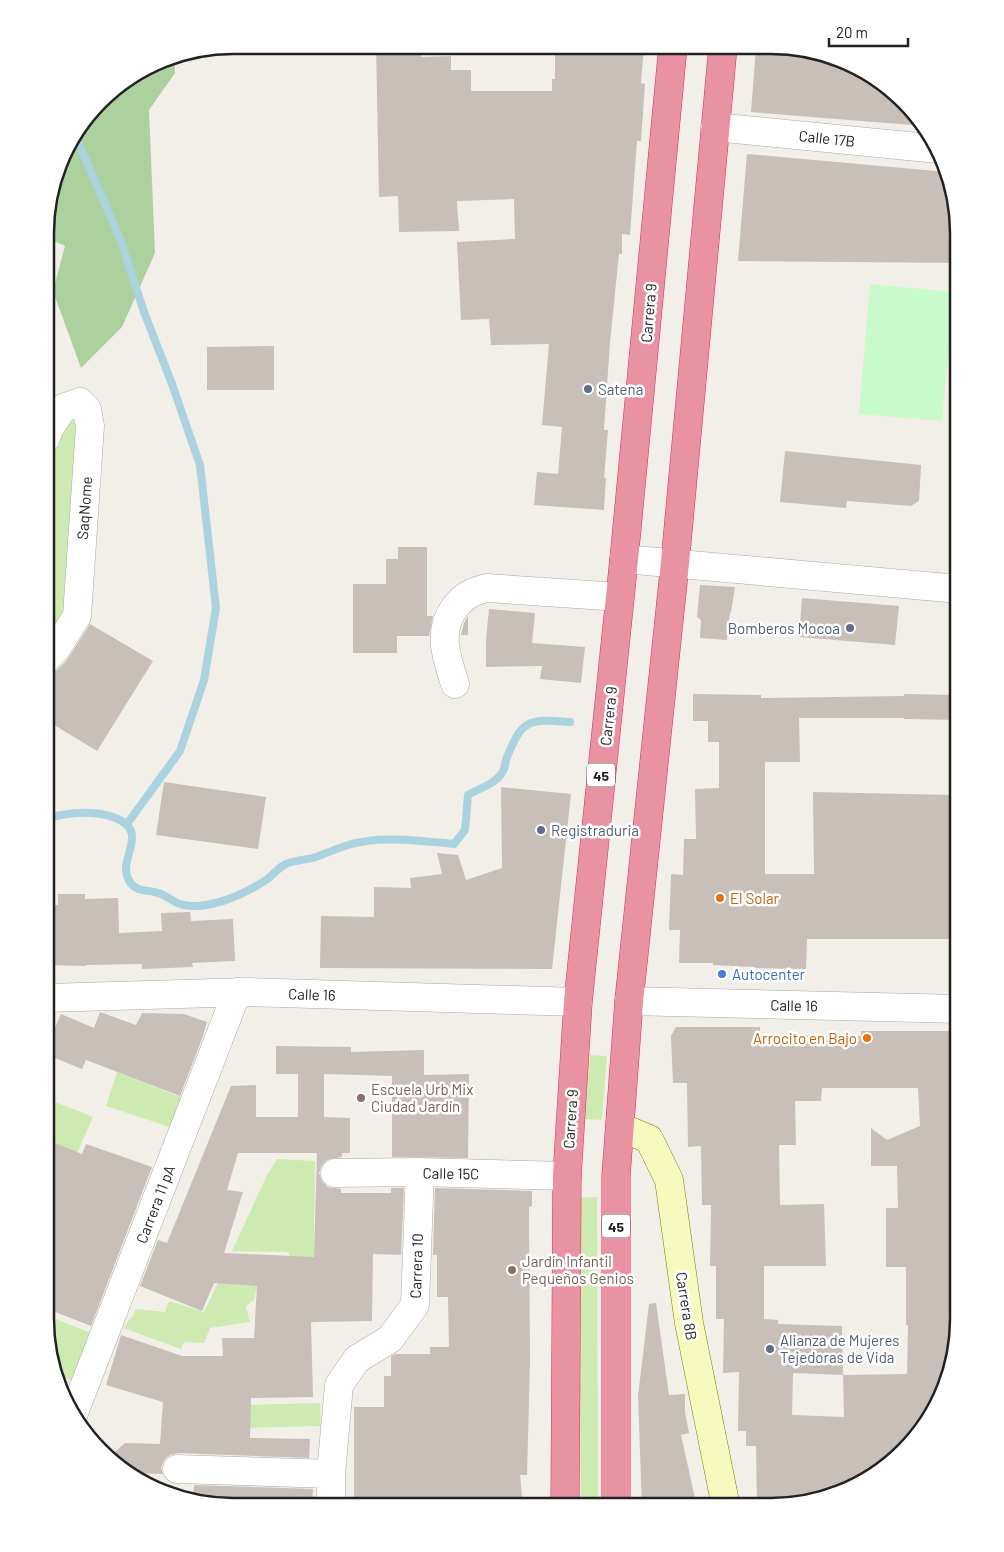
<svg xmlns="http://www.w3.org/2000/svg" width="1004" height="1552" font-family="Barlow,sans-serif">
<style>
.grass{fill:#cdebb0}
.forest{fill:#add19e}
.park{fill:#c8facc}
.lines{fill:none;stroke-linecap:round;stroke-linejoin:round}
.stream{stroke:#aad3df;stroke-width:8}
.building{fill:#c7bfb8;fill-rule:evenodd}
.street-casing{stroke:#a9a9a9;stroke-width:29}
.secondary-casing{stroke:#707d05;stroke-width:29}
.highway-casing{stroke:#dc2a67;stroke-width:29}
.street{stroke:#fff;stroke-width:28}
.secondary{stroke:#f7fabf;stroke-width:28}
.highway{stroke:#e892a2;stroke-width:28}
.service-dot{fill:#5c6f8a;stroke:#fff;stroke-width:2}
.food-dot{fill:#e8710a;stroke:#fff;stroke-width:2}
.shop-dot{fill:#3f7fe0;stroke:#fff;stroke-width:2}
.education-dot{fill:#8d6e63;stroke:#fff;stroke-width:2}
.labels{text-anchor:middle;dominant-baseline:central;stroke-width:5;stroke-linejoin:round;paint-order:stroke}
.shield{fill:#fff;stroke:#646464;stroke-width:1}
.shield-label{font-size:14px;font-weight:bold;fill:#222}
.street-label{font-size:15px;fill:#222;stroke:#fff}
.service-label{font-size:15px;fill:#4e5e75;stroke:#fff;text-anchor:start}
.food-label{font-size:15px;fill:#c56008;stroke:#fff;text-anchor:start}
.shop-label{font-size:15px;fill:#366cbe;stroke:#fff;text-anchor:start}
.education-label{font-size:15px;fill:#785e54;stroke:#fff;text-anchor:start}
.rim{fill:none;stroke:#222;stroke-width:2.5}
</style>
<rect width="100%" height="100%" fill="#f2efe9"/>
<path class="grass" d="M 81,414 L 70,608 L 46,644 L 46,459 L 58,420 Z
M 590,1055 L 607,1056 L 602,1120 L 585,1119 Z
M 117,1072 L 183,1098 L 173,1128 L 106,1106 Z
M 45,1098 L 93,1117 L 77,1153 L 45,1139 Z
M 277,1159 L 315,1161 L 313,1323 L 287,1321 L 289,1252 L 232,1251 L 267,1175 Z
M 597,1197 L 598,1507 L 581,1506 L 578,1198 Z
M 218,1283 L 257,1286 L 254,1300 L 246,1306 L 250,1322 L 210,1328 L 204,1343 L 184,1342 L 181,1349 L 123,1328 L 134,1314 L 135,1309 L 165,1312 L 169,1301 L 204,1312 Z
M 49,1316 L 93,1334 L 73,1381 L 56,1374 L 46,1325 Z
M 320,1403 L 321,1426 L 248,1428 L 247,1405 Z"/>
<path class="forest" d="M 174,57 L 175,73 L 149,110 L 155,253 L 122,327 L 81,368 L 53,291 L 65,246 L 47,238 L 47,209 L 65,150 L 109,92 L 161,59 Z"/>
<path class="park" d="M 870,284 L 954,292 L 942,421 L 859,414 Z"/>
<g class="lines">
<path class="stream" d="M 75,135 L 121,241 L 144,312 L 172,384 L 200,465 L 216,608 L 204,680 L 180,751 L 127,824
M 46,818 C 57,816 68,813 80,813 C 96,812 133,816 132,838 C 132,852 120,868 130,882 C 137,893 150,889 161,894 C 169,897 175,904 184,905 C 210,910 245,894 266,880 C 272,876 277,869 284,865 C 292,860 307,860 316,857 C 327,853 338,848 348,845 C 380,835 422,841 454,844 L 465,830 L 468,795 C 480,788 496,784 503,771 C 505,768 505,763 506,760 C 522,718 529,719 570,722"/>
</g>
<path class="building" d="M 376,45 L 421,46 L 421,57 L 451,56 L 451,70 L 471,70 L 471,91 L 552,91 L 552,79 L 555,79 L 555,46 L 644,46 L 641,83 L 645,84 L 641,141 L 637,141 L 630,235 L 622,234 L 622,254 L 619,254 L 610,342 L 604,430 L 608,430 L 604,478 L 606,478 L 604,510 L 534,505 L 537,472 L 558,474 L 562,427 L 542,425 L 549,344 L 491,345 L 489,319 L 461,320 L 457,242 L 515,239 L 514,199 L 457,201 L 459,231 L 399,232 L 398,196 L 379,197 Z
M 756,47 L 793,47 L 792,52 L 827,55 L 843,59 L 885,84 L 920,118 L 924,126 L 751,112 Z
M 747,154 L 947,172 L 952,198 L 950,219 L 956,220 L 959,233 L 959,263 L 738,261 Z
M 274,346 L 274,390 L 207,390 L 207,347 Z
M 785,451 L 921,465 L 919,501 L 911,506 L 847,501 L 846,508 L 780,502 Z
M 398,547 L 427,547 L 427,616 L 433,616 L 429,636 L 397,636 L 397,653 L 353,653 L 353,584 L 386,584 L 386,559 L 398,559 Z
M 700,585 L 735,587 L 731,612 L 730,613 L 727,640 L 700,638 L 701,620 L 697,617 Z
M 802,598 L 899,606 L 895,645 L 799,637 Z
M 489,609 L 535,613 L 532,643 L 585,647 L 581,683 L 540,679 L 542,666 L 486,667 L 486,639 Z
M 468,616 L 468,635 L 461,635 L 464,623 Z
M 90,624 L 153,661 L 97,751 L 46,720 L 46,674 L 50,674 L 57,670 L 67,660 Z
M 693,694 L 761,695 L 761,698 L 904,696 L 904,694 L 959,695 L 959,720 L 904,719 L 904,718 L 799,718 L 800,762 L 765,762 L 765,874 L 814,874 L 813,792 L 954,795 L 951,939 L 807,939 L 806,969 L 755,968 L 755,967 L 713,965 L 713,963 L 679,963 L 680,930 L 669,930 L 671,874 L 683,875 L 684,839 L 696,839 L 695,789 L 719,788 L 719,742 L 708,742 L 708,721 L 693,721 Z
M 164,782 L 266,797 L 258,849 L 156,835 Z
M 501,787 L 571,794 L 552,969 L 320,968 L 321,916 L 374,917 L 374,887 L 411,888 L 410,878 L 442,874 L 437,853 L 458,855 L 466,880 L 502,868 Z
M 58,894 L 85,894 L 85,899 L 118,898 L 119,933 L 162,931 L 161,913 L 190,912 L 191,921 L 233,919 L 235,961 L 192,963 L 193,967 L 142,969 L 142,964 L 86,965 L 86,966 L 46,965 L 46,905 L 58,905 Z
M 100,1012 L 136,1025 L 142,1013 L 184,1014 L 207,1022 L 203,1036 L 180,1096 L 86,1060 L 82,1069 L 45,1054 L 45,1050 L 61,1014 L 94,1028 Z
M 676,1027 L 760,1027 L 760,1034 L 820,1036 L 861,1036 L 861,1031 L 959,1031 L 959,1086 L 955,1086 L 954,1156 L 956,1156 L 956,1189 L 954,1316 L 953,1359 L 949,1380 L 927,1424 L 922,1429 L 886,1468 L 843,1493 L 771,1507 L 765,1507 L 764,1504 L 757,1504 L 756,1446 L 746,1446 L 746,1431 L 738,1431 L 739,1372 L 723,1373 L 724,1319 L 716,1319 L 716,1266 L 710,1266 L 711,1205 L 702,1205 L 701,1146 L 688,1147 L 687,1083 L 673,1083 L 671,1036 ZM 822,1088 L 918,1088 L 920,1126 L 887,1140 L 871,1128 L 871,1166 L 897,1166 L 898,1208 L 886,1208 L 886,1267 L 906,1267 L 906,1325 L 908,1325 L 907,1374 L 843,1375 L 842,1326 L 778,1324 L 778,1320 L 764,1319 L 764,1266 L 826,1266 L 824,1204 L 780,1205 L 779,1145 L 796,1145 L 795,1101 L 821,1101 ZM 793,1373 L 843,1375 L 844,1417 L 792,1415 Z
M 276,1046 L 351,1047 L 351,1052 L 424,1050 L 424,1075 L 469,1074 L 468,1158 L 392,1157 L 392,1076 L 324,1074 L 324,1117 L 350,1118 L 350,1153 L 342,1153 L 342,1157 L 327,1160 L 322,1165 L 319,1173 L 322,1181 L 328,1187 L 341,1189 L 341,1193 L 391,1193 L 391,1188 L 404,1188 L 401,1255 L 373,1254 L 372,1321 L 311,1322 L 313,1397 L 251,1398 L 250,1438 L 310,1439 L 309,1458 L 178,1453 L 170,1455 L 164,1460 L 161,1468 L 163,1474 L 127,1473 L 119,1468 L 108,1458 L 125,1443 L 160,1444 L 163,1402 L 106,1385 L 121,1335 L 182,1356 L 223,1356 L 222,1338 L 254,1338 L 257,1286 L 214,1283 L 202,1311 L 140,1286 L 158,1240 L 167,1243 L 231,1086 L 256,1085 L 256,1117 L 298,1117 L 298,1074 L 276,1074 ZM 238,1153 L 317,1153 L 314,1257 L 224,1253 L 243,1192 L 227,1190 Z
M 45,1139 L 82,1154 L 86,1144 L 152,1167 L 91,1326 L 45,1308 Z
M 435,1188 L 532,1191 L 532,1206 L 529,1207 L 530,1362 L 527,1475 L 520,1475 L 523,1506 L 354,1506 L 354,1407 L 384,1407 L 384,1376 L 391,1376 L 391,1356 L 396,1354 L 430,1354 L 430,1347 L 449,1347 L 448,1297 L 437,1297 L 437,1255 L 433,1255 Z
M 656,1303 L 669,1395 L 685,1394 L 685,1412 L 689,1433 L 681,1435 L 697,1507 L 642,1507 L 638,1396 L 649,1304 Z
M 194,1485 L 313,1489 L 312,1506 L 209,1505 L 193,1501 Z"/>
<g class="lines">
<g class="street-casing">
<path id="street" d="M 715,127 L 938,149
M 624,559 L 959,589
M 46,659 L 56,649 L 77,616 L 90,426 L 87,409 L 80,402 L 63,408 L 49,429 L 46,438
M 455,684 C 451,672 447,659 445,646 C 442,617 459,593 487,588 L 620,597
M 45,998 L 249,992 L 578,1002
M 629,1001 L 959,1009
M 335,1173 L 420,1172 L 567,1176
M 73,1415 L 237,992
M 177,1469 L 331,1474
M 331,1506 L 331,1474 L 339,1385 L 357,1359 L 390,1339 L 415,1305 L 420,1172"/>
</g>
<g class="secondary-casing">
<path id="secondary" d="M 620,1127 L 649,1139 L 669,1180 L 689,1323 L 726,1507"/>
</g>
<g class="highway-casing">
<path id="highway" d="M 565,1506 L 567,1176 L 578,1002 L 624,559 L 673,46
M 616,1507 L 616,1176 L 629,1001 L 675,563 L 723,46"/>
</g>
<use href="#street" class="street"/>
<use href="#secondary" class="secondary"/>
<use href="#highway" class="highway"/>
</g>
<g class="service-dot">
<circle cx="588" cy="389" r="5"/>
<circle cx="850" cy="628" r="5"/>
<circle cx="541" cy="830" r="5"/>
<circle cx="770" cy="1349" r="5"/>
</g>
<g class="food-dot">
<circle cx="720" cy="898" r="5"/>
<circle cx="867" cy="1038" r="5"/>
</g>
<circle class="shop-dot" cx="722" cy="974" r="5"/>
<g class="education-dot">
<circle cx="361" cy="1098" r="5"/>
<circle cx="512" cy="1270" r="5"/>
</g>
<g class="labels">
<g class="shield">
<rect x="587" y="763.5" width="28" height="23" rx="4"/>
<rect x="602" y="1214.5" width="28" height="23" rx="4"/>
</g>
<g class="shield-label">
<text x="601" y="775">45</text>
<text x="616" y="1226">45</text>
</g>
<g class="street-label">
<text transform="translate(827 138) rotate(6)">Calle 17B</text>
<text transform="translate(648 313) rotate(-85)">Carrera 9</text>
<text transform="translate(84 508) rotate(-86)">SaqNome</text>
<text transform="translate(608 716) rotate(-84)">Carrera 9</text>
<text transform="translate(312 994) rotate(2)">Calle 16</text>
<text transform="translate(794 1005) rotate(1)">Calle 16</text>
<text transform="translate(570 1119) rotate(-86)">Carrera 9</text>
<text transform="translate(451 1173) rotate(1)">Calle 15C</text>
<text transform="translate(155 1204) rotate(-69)">Carrera 11 pA</text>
<text transform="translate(416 1266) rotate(-88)">Carrera 10</text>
<text transform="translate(687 1306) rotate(81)">Carrera 8B</text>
</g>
<g class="service-label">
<text x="598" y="389">Satena</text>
<text x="840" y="628" text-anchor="end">Bomberos Mocoa</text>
<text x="551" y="830">Registraduria</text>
<text x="780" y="1340">Alianza de Mujeres<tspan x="780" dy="17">Tejedoras de Vida</tspan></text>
</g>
<g class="food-label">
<text x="730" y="898">El Solar</text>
<text x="857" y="1038" text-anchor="end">Arrocito en Bajo</text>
</g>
<g class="shop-label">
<text x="732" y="974">Autocenter</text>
</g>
<g class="education-label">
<text x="371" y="1089">Escuela Urb Mix<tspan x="371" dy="17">Ciudad Jardín</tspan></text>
<text x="522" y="1261">Jardín Infantil<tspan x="522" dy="17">Pequeños Genios</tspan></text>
</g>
</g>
<path d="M0 0H1004V1552H0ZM233 54H771A179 179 0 0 1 950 233V1319A179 179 0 0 1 771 1498H233A179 179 0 0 1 54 1319V233A179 179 0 0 1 233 54Z" fill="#fff" fill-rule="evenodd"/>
<path class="rim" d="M233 54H771A179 179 0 0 1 950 233V1319A179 179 0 0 1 771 1498H233A179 179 0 0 1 54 1319V233A179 179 0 0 1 233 54Z"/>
<path d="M829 38v8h79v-8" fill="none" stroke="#222222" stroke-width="2.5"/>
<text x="836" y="38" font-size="15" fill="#222222" stroke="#ffffff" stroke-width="4" paint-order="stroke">20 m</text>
</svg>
